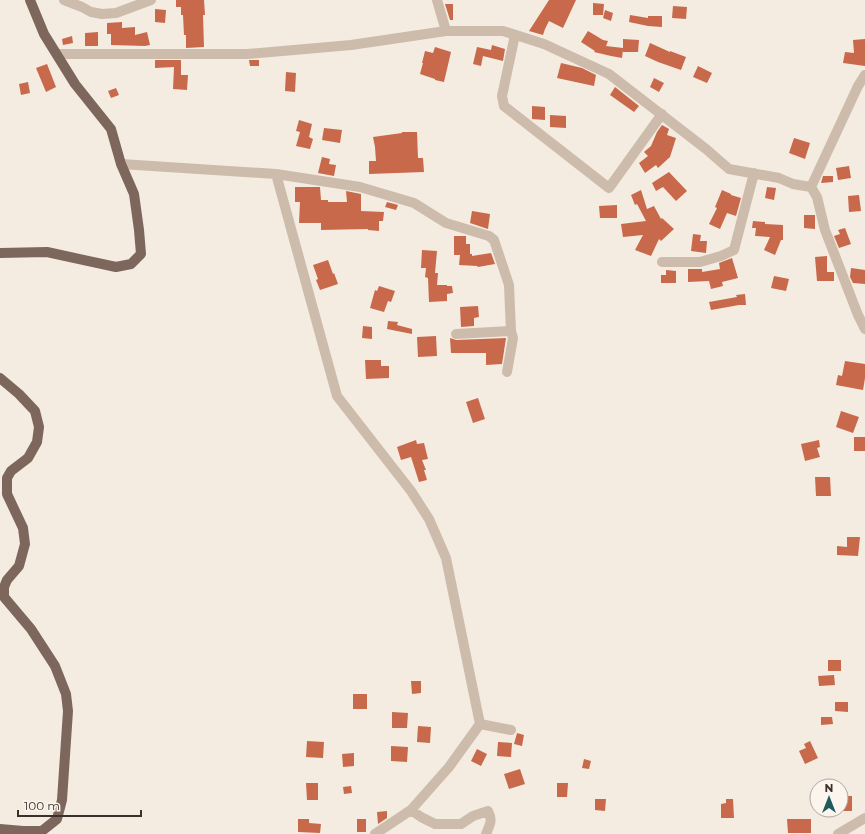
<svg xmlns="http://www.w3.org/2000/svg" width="865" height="834" font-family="Montserrat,sans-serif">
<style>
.building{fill:#c8694b}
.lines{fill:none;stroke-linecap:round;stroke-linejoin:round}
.minor{stroke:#cdbbac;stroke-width:10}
.major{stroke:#7d675c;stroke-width:10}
</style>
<rect width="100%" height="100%" fill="#f4ebe1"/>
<path class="building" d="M 176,0 L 204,0 L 205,15 L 203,15 L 204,47 L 186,48 L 186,35 L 184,35 L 183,15 L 181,15 L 181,7 L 176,7 Z
M 549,0 L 576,0 L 563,28 L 549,21 L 545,29 L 543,35 L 529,31 Z
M 593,3 L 604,4 L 603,15 L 593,15 Z
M 445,4 L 453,4 L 453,20 L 450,20 Z
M 673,6 L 687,7 L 686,19 L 672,18 Z
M 155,9 L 166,10 L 165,23 L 155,22 Z
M 605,10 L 613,13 L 611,21 L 603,18 Z
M 630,15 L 648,18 L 648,16 L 662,16 L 662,27 L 648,26 L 629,22 Z
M 122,22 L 122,28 L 135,27 L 135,35 L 147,32 L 150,45 L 145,46 L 111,45 L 111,34 L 107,34 L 107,23 Z
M 588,31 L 603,40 L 608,41 L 606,46 L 623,48 L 623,39 L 639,40 L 638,52 L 623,52 L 623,50 L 622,58 L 611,56 L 594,52 L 595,51 L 581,42 Z
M 98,32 L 98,46 L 85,46 L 85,33 Z
M 72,36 L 73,43 L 63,45 L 62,39 Z
M 865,39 L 865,66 L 843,63 L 845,52 L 854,53 L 853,40 Z
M 650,43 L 670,52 L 670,51 L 686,57 L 681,70 L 658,62 L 645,56 Z
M 492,45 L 505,49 L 503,61 L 483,56 L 481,66 L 473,64 L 477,47 L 491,50 Z
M 435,47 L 451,52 L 444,82 L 435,80 L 435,79 L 420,74 L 423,63 L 422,63 L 425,51 L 433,53 Z
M 155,60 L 181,60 L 181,75 L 188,75 L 187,90 L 173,89 L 174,67 L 155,68 Z
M 249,60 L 259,60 L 259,66 L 250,66 Z
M 561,63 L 582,68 L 596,75 L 594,86 L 557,78 Z
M 47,64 L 56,87 L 46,92 L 36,68 Z
M 698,66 L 712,73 L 707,83 L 693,77 Z
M 286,72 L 296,73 L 295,92 L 285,91 Z
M 654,78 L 664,83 L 659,92 L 650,87 Z
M 28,82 L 30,93 L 21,95 L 19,84 Z
M 615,87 L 639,106 L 634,112 L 610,95 Z
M 116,88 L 119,95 L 111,98 L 108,91 Z
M 532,106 L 545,107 L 545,120 L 532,119 Z
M 550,115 L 566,116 L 566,128 L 550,127 Z
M 299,120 L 312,124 L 309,137 L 313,139 L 310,149 L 296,146 L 300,132 L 296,131 Z
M 662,125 L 669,129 L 667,135 L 676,138 L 670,157 L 658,168 L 656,165 L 645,173 L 639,163 L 648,156 L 644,152 L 651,146 L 657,132 Z
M 324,128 L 342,130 L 340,143 L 322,140 Z
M 402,132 L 417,132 L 418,158 L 423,158 L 424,172 L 369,174 L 369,161 L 376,161 L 375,147 L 373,137 L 402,133 Z
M 794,138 L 810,143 L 805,159 L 789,153 Z
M 322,157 L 330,159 L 329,164 L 336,165 L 334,176 L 318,173 Z
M 849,166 L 851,178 L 838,180 L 836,168 Z
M 669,172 L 687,191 L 676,201 L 663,187 L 656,191 L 652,183 Z
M 823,176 L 833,176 L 833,182 L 821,183 Z
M 295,187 L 320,187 L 321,200 L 328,200 L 328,202 L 347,202 L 346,191 L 361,194 L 361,211 L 384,212 L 383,221 L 379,221 L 379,231 L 368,230 L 368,229 L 321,230 L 321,223 L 299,223 L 300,202 L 295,202 Z
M 767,187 L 776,188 L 774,200 L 765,198 Z
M 641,190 L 647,209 L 654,206 L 661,219 L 662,218 L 674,229 L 661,241 L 659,239 L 651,256 L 635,250 L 643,235 L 623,237 L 621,224 L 646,221 L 637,204 L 635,205 L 631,195 Z
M 722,190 L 731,194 L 731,195 L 741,198 L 736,216 L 727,213 L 720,229 L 709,224 L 717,208 L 715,207 Z
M 859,195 L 861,211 L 849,212 L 848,196 Z
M 387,202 L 398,205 L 396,210 L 385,207 Z
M 617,205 L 617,218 L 600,218 L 599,206 Z
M 472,211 L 490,214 L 488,229 L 470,223 Z
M 804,215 L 815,215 L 815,229 L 804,228 Z
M 753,221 L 765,222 L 765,224 L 783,225 L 783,240 L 781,240 L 775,255 L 764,250 L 770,237 L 755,236 L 756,228 L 752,228 Z
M 845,228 L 851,244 L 839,248 L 834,236 L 840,234 L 838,230 Z
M 693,234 L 701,235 L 700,241 L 707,241 L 706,253 L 691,251 Z
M 454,236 L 466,236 L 466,244 L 470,244 L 470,254 L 472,254 L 472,256 L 491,253 L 495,264 L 478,267 L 477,266 L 459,265 L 460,255 L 454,255 Z
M 422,250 L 437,251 L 435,273 L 438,273 L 437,285 L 447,285 L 447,286 L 452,286 L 453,293 L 447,294 L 447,301 L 429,302 L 428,278 L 425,277 L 426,268 L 421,268 Z
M 827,256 L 827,272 L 834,272 L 834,281 L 817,281 L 815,257 Z
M 732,258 L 738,278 L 722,282 L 723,286 L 711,289 L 709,281 L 688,282 L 688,269 L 702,269 L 702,272 L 720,269 L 719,263 Z
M 328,260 L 333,274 L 334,273 L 338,284 L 320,290 L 316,280 L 318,279 L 313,265 Z
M 851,268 L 865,270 L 865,284 L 853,283 L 850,277 Z
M 666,270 L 676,271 L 676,283 L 661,283 L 661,275 L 666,275 Z
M 774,276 L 789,279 L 786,291 L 771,288 Z
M 379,286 L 395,291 L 391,302 L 388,301 L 384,312 L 370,308 L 375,290 L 377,291 Z
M 745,294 L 746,305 L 739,305 L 711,310 L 709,302 L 737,297 L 736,295 Z
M 478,306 L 479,317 L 474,318 L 474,326 L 461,327 L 460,307 Z
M 388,321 L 398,322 L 397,325 L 412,329 L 412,334 L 387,329 Z
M 363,326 L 372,327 L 372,339 L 362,338 Z
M 436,336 L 437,356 L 418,357 L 417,337 Z
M 450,338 L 456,340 L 506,338 L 502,364 L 486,365 L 486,353 L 451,353 Z
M 365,360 L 381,360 L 381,366 L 389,366 L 389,378 L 366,379 Z
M 845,361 L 865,364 L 865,378 L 863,390 L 836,385 L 838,375 L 842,376 Z
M 478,398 L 485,419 L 473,423 L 466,402 Z
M 841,411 L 859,417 L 853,433 L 836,427 Z
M 854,437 L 865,437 L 865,451 L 854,451 Z
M 416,440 L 417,444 L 424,443 L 428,459 L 422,460 L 426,470 L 424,470 L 427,480 L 419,482 L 411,457 L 401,460 L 397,447 Z
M 819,440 L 820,447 L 817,448 L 820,457 L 805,461 L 801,444 Z
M 815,477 L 830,477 L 831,496 L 816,496 Z
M 847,537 L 860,537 L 858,556 L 837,555 L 837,546 L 847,547 Z
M 828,660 L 841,660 L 841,671 L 828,671 Z
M 834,675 L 835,685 L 819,686 L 818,676 Z
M 411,681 L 421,681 L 421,693 L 412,694 Z
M 353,694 L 367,694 L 367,709 L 353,709 Z
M 835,702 L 848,702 L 848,712 L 835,711 Z
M 392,712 L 408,713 L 407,728 L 392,728 Z
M 821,717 L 832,717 L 833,724 L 821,725 Z
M 418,726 L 431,727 L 430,743 L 417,742 Z
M 517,733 L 524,735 L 522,746 L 514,744 Z
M 307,741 L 324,742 L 323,758 L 306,757 Z
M 810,741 L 818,758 L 805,764 L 799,751 L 806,748 L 804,744 Z
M 498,742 L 512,743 L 511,757 L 497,756 Z
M 391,746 L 408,747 L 407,762 L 391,761 Z
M 477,749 L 487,754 L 481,766 L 471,761 Z
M 354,753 L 354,766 L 343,767 L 342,754 Z
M 584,759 L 591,761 L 589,769 L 582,768 Z
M 520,769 L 525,784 L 509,789 L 504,774 Z
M 306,783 L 318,783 L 318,800 L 307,800 Z
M 557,783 L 568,783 L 567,797 L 557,797 Z
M 351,786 L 352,793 L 344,794 L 343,787 Z
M 841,796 L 852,796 L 852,811 L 841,811 Z
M 595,799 L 606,799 L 605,811 L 595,810 Z
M 726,799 L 733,799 L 734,818 L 721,818 L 721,804 L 726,803 Z
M 387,811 L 387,818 L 378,824 L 377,812 Z
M 298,819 L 309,819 L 309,823 L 321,824 L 320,833 L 298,832 Z
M 357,819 L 366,819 L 366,832 L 357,832 Z
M 787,819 L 811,819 L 811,833 L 788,833 Z"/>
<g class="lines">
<path class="minor" d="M 64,0 L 82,7 L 91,12 L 102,14 L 116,13 L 151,0
M 437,0 L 446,31
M 515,35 L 502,96 L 504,106 L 609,188 L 662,114
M 57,54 L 247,54 L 351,45 L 446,31 L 503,31 L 544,44 L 609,74 L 706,149 L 729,169 L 779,178 L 793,184 L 811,187 L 817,197 L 825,230 L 858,315 L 865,329
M 121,164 L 276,174 L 360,187 L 414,203 L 446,223 L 489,236 L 494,240 L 509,285 L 511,331 L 513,338 L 507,372
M 276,174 L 337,396 L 411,491 L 429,519 L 446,558 L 480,724 L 449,767 L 411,810 L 375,834
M 811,187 L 858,86 L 865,75
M 662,262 L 700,262 L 721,256 L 734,250 L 754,173
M 456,334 L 511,331
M 480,724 L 511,730
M 411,810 L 421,817 L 435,824 L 461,824 L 473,816 L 488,811 C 493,821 490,824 486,834
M 838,834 L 865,818"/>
<path class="major" d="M 0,253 L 47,252 L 116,267 L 131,264 L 141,254 L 139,230 L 134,194 L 121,164 L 111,129 L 75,84 L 44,34 L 30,0
M 0,378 L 19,394 L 35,411 L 39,427 L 37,442 L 28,458 L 11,471 L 7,478 L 7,494 L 23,528 L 25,544 L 19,566 L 7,580 L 4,587 L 4,597 L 31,629 L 55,666 L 66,694 L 68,711 L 62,800 L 57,819 L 42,831 L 23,831 L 0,829"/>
</g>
<g transform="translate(829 798)"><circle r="19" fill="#fbf5ee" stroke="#aea6a0"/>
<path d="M0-3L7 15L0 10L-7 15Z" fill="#1f5a5e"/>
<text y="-6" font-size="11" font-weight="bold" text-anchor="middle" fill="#3b302b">N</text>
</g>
<path d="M18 810v6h123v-6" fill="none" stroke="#3b302b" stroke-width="2"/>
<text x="24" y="810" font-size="12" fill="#3b302b" stroke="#fbf5ee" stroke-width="3" paint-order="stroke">100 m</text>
</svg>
